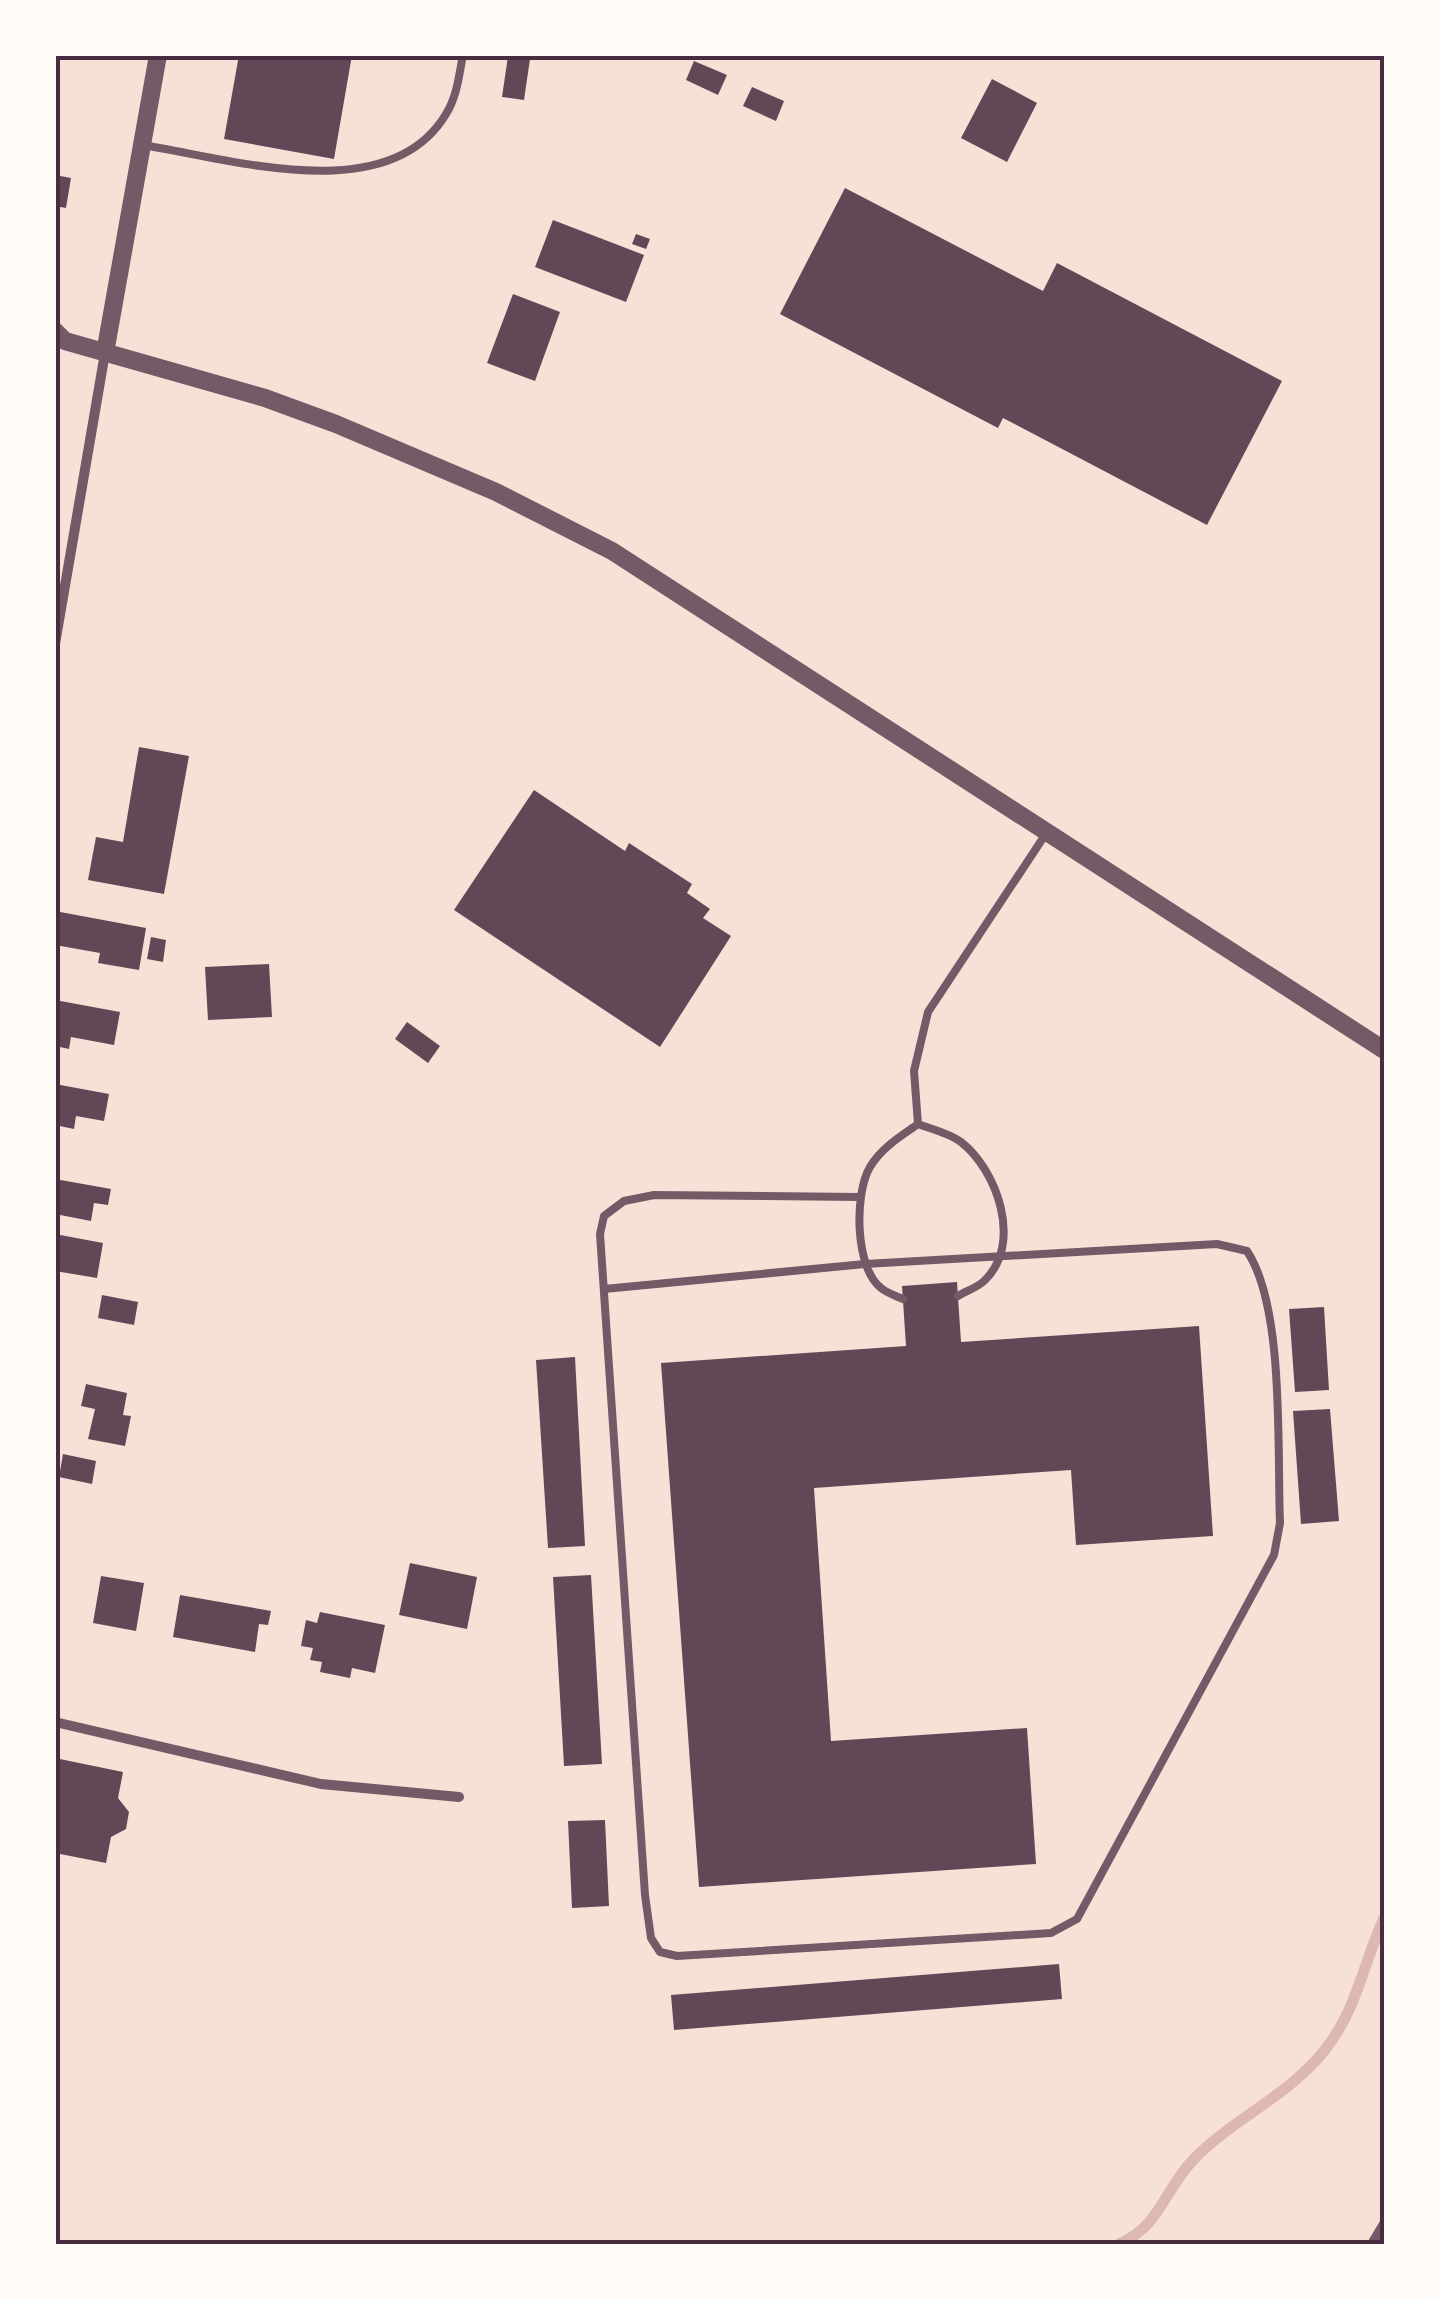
<svg xmlns="http://www.w3.org/2000/svg" width="1439" height="2299" font-family="Manrope,sans-serif">
<style>
.lines{fill:none;stroke-linecap:round;stroke-linejoin:round}
.stream{stroke:#dcb8b0;stroke-width:11}
.building{fill:#644757}
.service{stroke:#755966;stroke-width:8}
.minor{stroke:#755966;stroke-width:10}
.tertiary{stroke:#755966;stroke-width:18}
.neatline{fill:none;stroke:#4a2c40;stroke-width:4}
</style>
<rect width="100%" height="100%" fill="#f7e1d7"/>
<g class="lines">
<path class="stream" d="M 1119,2244 C 1161,2226 1164,2189 1194,2159 C 1233,2119 1288,2096 1324,2051 C 1357,2010 1363,1964 1384,1918"/>
</g>
<path class="building" d="M 239,55 L 352,55 L 334,159 L 224,139 Z
M 508,56 L 530,59 L 524,100 L 502,97 Z
M 694,61 L 727,75 L 718,95 L 686,80 Z
M 992,79 L 1037,103 L 1007,162 L 961,138 Z
M 752,87 L 784,101 L 776,121 L 743,106 Z
M 55,175 L 71,178 L 66,208 L 55,206 Z
M 845,188 L 1043,291 L 1057,263 L 1282,381 L 1207,525 L 1003,418 L 998,428 L 780,314 Z
M 553,220 L 644,255 L 626,302 L 535,267 Z
M 636,234 L 650,239 L 646,249 L 632,244 Z
M 513,294 L 560,312 L 535,381 L 487,363 Z
M 139,747 L 189,756 L 164,894 L 88,880 L 96,837 L 123,842 Z
M 534,790 L 625,851 L 629,843 L 692,884 L 687,893 L 710,909 L 703,918 L 731,936 L 660,1047 L 454,910 Z
M 55,911 L 146,928 L 139,970 L 98,963 L 100,953 L 55,945 Z
M 151,937 L 166,940 L 163,962 L 147,959 Z
M 269,964 L 272,1017 L 208,1020 L 205,967 Z
M 55,1000 L 120,1012 L 114,1045 L 71,1037 L 69,1049 L 55,1046 Z
M 407,1022 L 440,1046 L 428,1063 L 395,1039 Z
M 55,1084 L 109,1094 L 104,1121 L 76,1116 L 74,1129 L 55,1125 Z
M 55,1179 L 111,1189 L 108,1205 L 94,1203 L 91,1221 L 55,1214 Z
M 55,1234 L 103,1243 L 97,1278 L 55,1271 Z
M 957,1282 L 961,1342 L 1199,1326 L 1213,1536 L 1076,1545 L 1071,1470 L 814,1488 L 831,1741 L 1027,1728 L 1036,1864 L 699,1887 L 661,1363 L 906,1346 L 902,1286 Z
M 102,1295 L 138,1302 L 134,1325 L 98,1318 Z
M 1324,1307 L 1329,1390 L 1295,1392 L 1289,1309 Z
M 575,1357 L 585,1546 L 548,1548 L 536,1360 Z
M 86,1384 L 127,1393 L 123,1415 L 131,1416 L 125,1446 L 88,1439 L 95,1409 L 81,1406 Z
M 1330,1409 L 1339,1521 L 1301,1524 L 1293,1411 Z
M 63,1454 L 96,1461 L 92,1484 L 59,1477 Z
M 410,1563 L 477,1577 L 467,1629 L 399,1615 Z
M 591,1575 L 602,1764 L 564,1766 L 553,1577 Z
M 101,1576 L 144,1583 L 136,1631 L 93,1623 Z
M 180,1595 L 271,1611 L 268,1625 L 259,1624 L 255,1652 L 173,1637 Z
M 320,1612 L 385,1625 L 375,1673 L 352,1668 L 350,1678 L 320,1672 L 322,1662 L 310,1660 L 313,1648 L 301,1646 L 306,1620 L 317,1623 Z
M 55,1758 L 123,1772 L 118,1798 L 129,1812 L 126,1829 L 111,1837 L 106,1863 L 55,1853 Z
M 605,1820 L 609,1906 L 572,1908 L 568,1821 Z
M 1059,1964 L 1062,1999 L 674,2030 L 671,1995 Z"/>
<g class="lines">
<path class="service" d="M 142,145 C 229,158 389,210 446,114 C 457,97 459,75 463,55
M 918,1124 L 914,1071 L 928,1012 L 1047,832
M 918,1124 C 931,1129 949,1133 961,1142 C 997,1170 1023,1243 985,1280 C 979,1287 966,1291 958,1296
M 604,1289 L 865,1264 L 1217,1244 L 1247,1251 C 1285,1308 1277,1451 1280,1523 L 1274,1555 L 1077,1919 L 1051,1933 L 677,1956 L 660,1952 L 651,1938 L 645,1895 L 600,1234 L 604,1216 L 624,1201 L 654,1195 L 861,1197
M 903,1299 C 896,1296 887,1293 881,1288 C 855,1268 854,1194 870,1167 C 881,1148 900,1137 918,1124"/>
<path class="minor" d="M 55,644 L 105,353
M 55,1722 L 321,1784 L 459,1797
M 1372,2244 L 1384,2224"/>
<path class="tertiary" d="M 55,331 L 65,341 L 265,398 L 336,424 L 496,492 L 612,551 L 1384,1050
M 105,353 L 158,55"/>
</g>
<rect width="1439" height="2299" fill="none" stroke="#fffaf5" stroke-width="115"/>
<rect x="58" y="58" width="1324" height="2184" class="neatline"/>
</svg>
